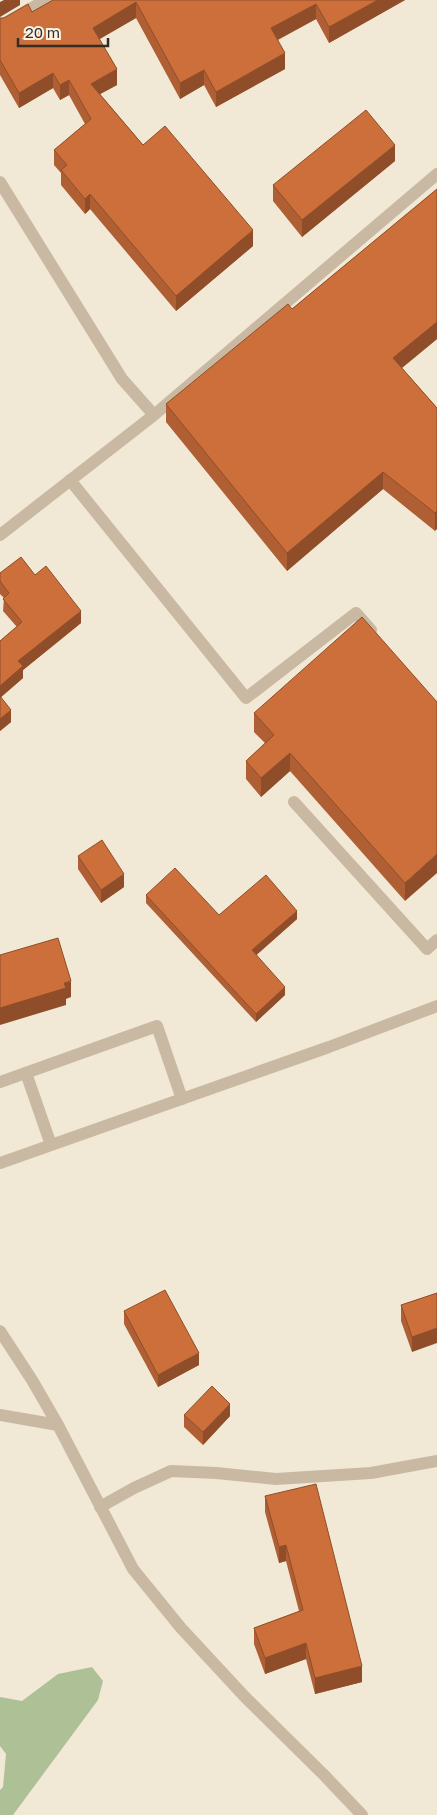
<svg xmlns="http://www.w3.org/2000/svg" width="437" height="1815" font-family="'Golos Text',sans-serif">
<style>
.green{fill:#aec196}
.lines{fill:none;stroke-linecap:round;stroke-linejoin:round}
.minor{stroke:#cab9a2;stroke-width:12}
.wall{fill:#af5f33}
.shaded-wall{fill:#8f4e29}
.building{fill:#cc6f3b;stroke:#8f4e29}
</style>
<rect width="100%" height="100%" fill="#f2e8d6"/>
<path class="green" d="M 92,1667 L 103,1681 L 98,1700 L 13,1815 L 0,1815 L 0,1790 L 3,1787 L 6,1754 L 0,1746 L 0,1697 L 22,1701 L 58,1674 Z"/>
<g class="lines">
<path class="minor" d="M 0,26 L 46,0
M 0,182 L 122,379 L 154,415
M 70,480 L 246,698 L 356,613 L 371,630
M 0,535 L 154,415 L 437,174
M 294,802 L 427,949 L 437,940
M 26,1073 L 51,1145
M 0,1082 L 157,1026 L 182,1099
M 0,1163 L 329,1047 L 437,1006
M 0,1331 L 32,1380 L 58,1425 L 133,1569 L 181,1628 L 245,1697 L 324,1775 L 362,1815
M 0,1415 L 58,1425
M 100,1507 L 134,1488 L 171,1471 L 216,1473 L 276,1479 L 371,1473 L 437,1461"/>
</g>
<path class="wall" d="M 53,0 L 405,0 L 329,43 L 316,19 L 278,40 L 285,69 L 216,107 L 204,85 L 180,99 L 136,18 L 99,39 L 117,85 L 100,94 L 143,145 L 253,246 L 176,311 L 90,209 L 85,214 L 61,185 L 61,173 L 54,165 L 54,150 L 85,124 L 69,95 L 60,100 L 53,88 L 19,108 L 0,75 L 0,18 L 4,18 L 32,12 Z
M 395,161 L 302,237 L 273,201 L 273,185 Z
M 437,189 L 437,339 L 402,368 L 437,408 L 435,531 L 383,489 L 287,571 L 166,422 L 166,404 L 292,309 Z
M 0,573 L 35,575 L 81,623 L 23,670 L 23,678 L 1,697 L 11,722 L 0,731 L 0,641 L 17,627 L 3,611 L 4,598 L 0,594 Z
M 437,702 L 405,901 L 290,771 L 261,797 L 246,779 L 246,761 L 265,743 L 254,732 L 254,713 Z
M 78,856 L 124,887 L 101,903 L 78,869 Z
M 146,895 L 219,915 L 297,919 L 256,955 L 285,995 L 256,1022 L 146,903 Z
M 437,1293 L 412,1352 L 401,1321 L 401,1305 Z
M 124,1311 L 199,1365 L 158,1387 L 124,1324 Z
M 184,1415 L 230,1416 L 203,1445 L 184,1427 Z
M 265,1496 L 362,1682 L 315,1694 L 306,1659 L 265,1674 L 254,1644 L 254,1628 L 299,1611 L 286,1561 L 279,1563 L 265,1512 Z"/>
<path class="shaded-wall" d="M 4,0 L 20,0 L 20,5 L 0,17 L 0,2 Z
M 378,0 L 405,0 L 329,43 L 329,27 Z
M 136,2 L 136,18 L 93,43 L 93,28 Z
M 316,4 L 316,19 L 271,43 L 271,28 Z
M 285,53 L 285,69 L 216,107 L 216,92 Z
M 117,69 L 117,85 L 91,99 L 91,84 Z
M 204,70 L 204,85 L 180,99 L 180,83 Z
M 53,73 L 53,88 L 19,108 L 19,93 Z
M 69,80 L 69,95 L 60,100 L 60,85 Z
M 395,145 L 395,161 L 302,237 L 302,220 Z
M 90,194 L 90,209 L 85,214 L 85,199 Z
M 253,230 L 253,246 L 176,311 L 176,296 Z
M 437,322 L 437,339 L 393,375 L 393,358 Z
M 383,472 L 383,489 L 287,571 L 287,553 Z
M 437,511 L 437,529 L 435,531 L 435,513 Z
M 81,611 L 81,623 L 23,670 L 23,678 L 0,698 L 0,686 L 18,661 Z
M 11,710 L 11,722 L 0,731 L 0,719 Z
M 290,753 L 290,771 L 261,797 L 261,778 Z
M 437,854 L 437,873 L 405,901 L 405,883 Z
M 124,874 L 124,887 L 101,903 L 101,890 Z
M 297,911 L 297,919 L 252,959 L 252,950 Z
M 71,981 L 71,997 L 66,999 L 66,1005 L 0,1025 L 0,1008 L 64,983 Z
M 285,987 L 285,995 L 256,1022 L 256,1014 Z
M 437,1328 L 437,1343 L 412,1352 L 412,1337 Z
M 199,1353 L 199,1365 L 158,1387 L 158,1375 Z
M 230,1404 L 230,1416 L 203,1445 L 203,1432 Z
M 286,1545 L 286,1561 L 279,1563 L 279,1547 Z
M 306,1643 L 306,1659 L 265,1674 L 265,1658 Z
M 362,1666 L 362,1682 L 315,1694 L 315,1678 Z"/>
<path class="building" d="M 53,0 L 378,0 L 329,27 L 316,4 L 271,28 L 285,53 L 216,92 L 204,70 L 180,83 L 136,2 L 93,28 L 117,69 L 91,84 L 143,145 L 165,126 L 253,230 L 176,296 L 90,194 L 85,199 L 61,170 L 67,165 L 54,150 L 91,119 L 69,80 L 60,85 L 53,73 L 19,93 L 0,60 L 0,18 L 4,18 L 28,4 L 32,12 Z
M 366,110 L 395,145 L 302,220 L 273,185 Z
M 437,189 L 437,322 L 393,358 L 437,408 L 437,511 L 435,513 L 383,472 L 287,553 L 166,404 L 288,304 L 292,309 Z
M 21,557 L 35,575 L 46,566 L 81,611 L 18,661 L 23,666 L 0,686 L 0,641 L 22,622 L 3,599 L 9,593 L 0,581 L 0,573 Z
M 362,617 L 437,702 L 437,854 L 405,883 L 290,753 L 261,778 L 246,761 L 274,735 L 254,713 Z
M 0,696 L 11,710 L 0,719 Z
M 102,840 L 124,874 L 101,890 L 78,856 Z
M 175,868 L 219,915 L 266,875 L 297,911 L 252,950 L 285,987 L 256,1014 L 146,895 Z
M 58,938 L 71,981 L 64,983 L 66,988 L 0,1008 L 0,955 Z
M 165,1290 L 199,1353 L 158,1375 L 124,1311 Z
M 437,1293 L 437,1328 L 412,1337 L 401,1305 Z
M 212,1386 L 230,1404 L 203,1432 L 184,1415 Z
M 316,1484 L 362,1666 L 315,1678 L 306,1643 L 265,1658 L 254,1628 L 303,1610 L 286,1545 L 279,1547 L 265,1496 Z"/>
<path d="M18 38v8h90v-8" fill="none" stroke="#342c25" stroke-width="2.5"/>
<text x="25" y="38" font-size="15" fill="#342c25" stroke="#faf2e3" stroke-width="4" paint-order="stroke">20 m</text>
</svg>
